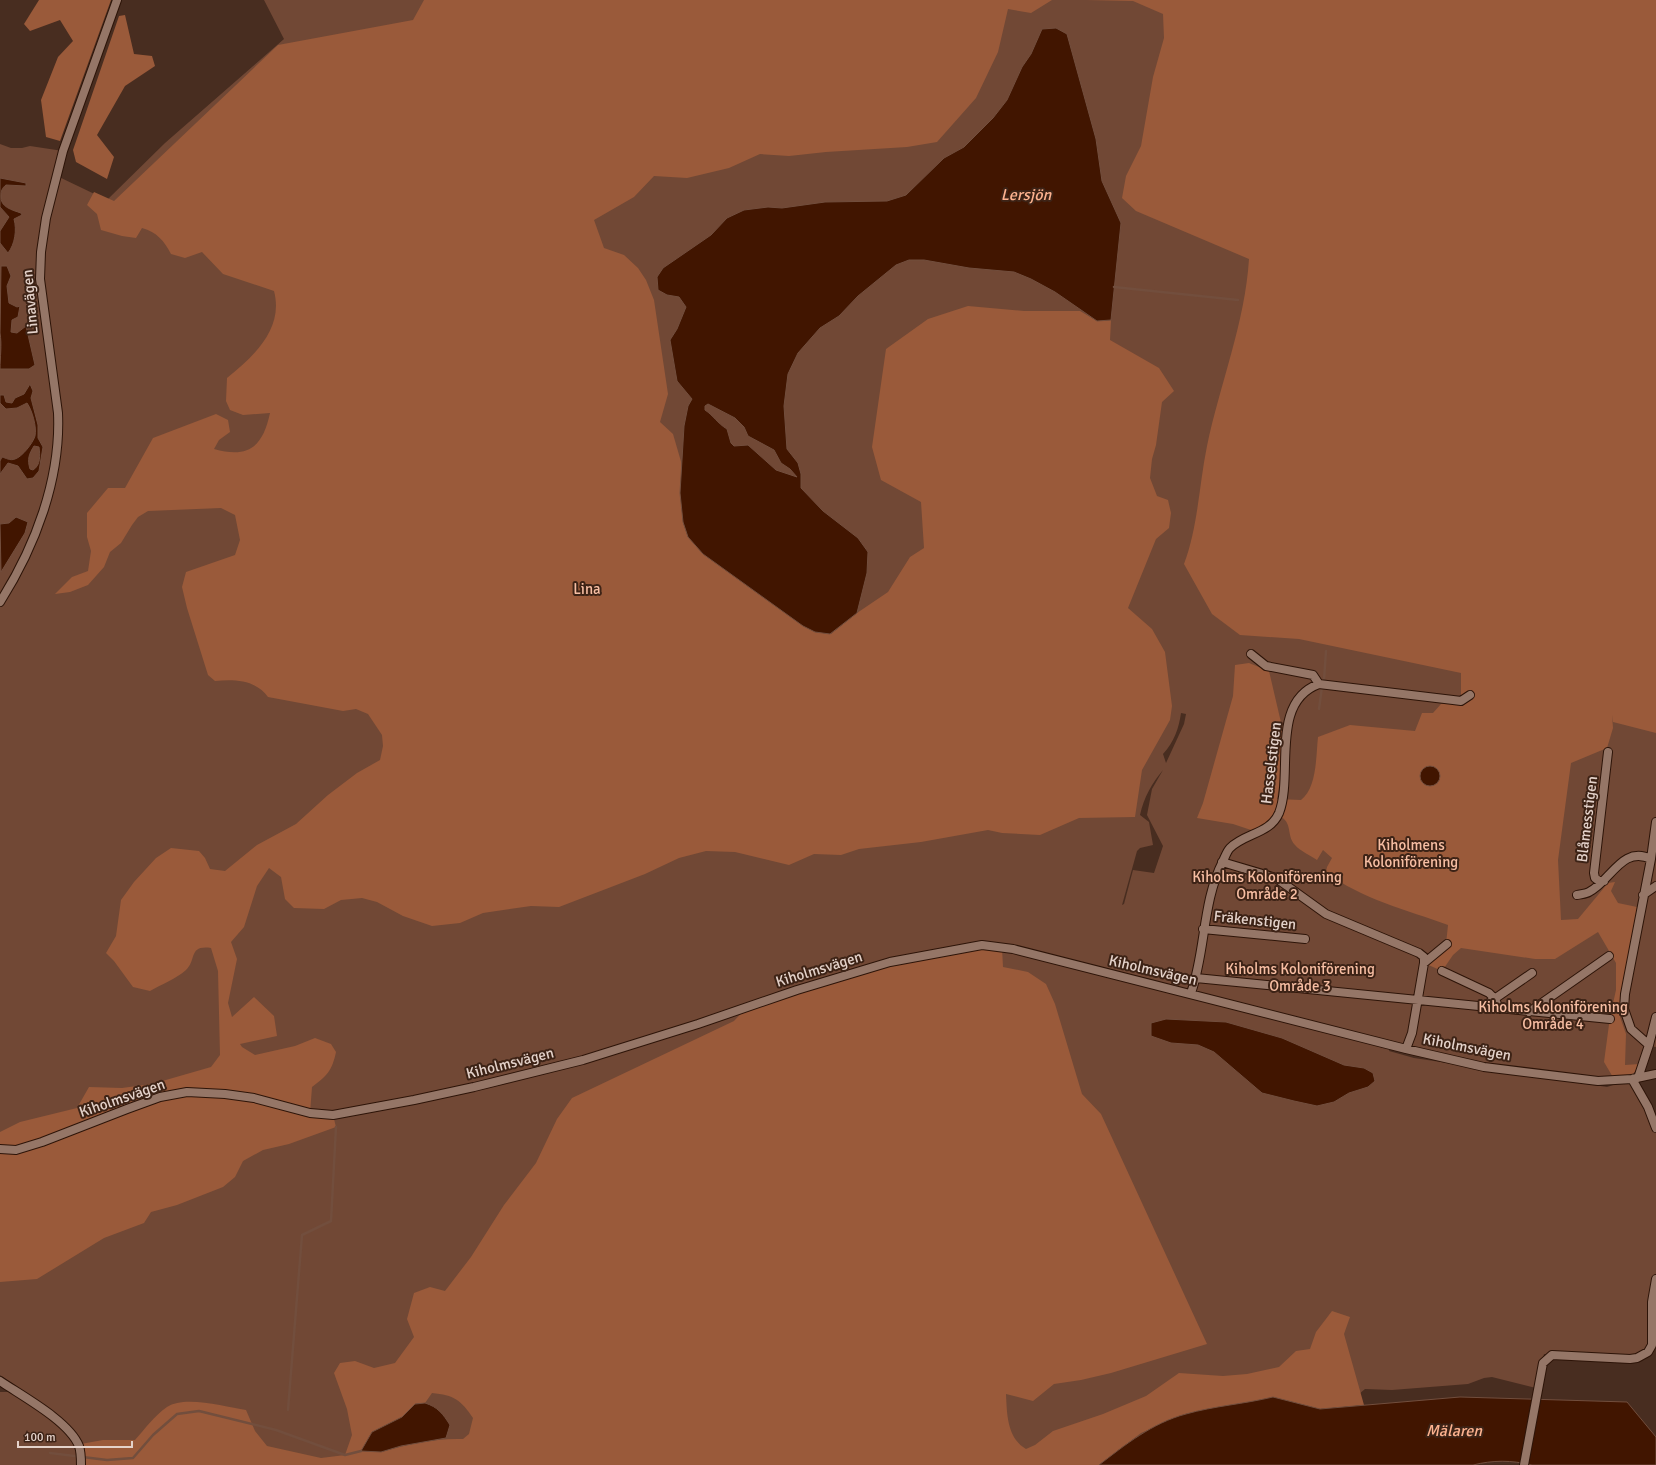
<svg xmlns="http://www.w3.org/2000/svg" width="1656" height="1465" font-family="Signika,sans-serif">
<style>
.green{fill:#714835;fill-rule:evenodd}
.forest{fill:#9a5a3a;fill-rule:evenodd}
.water{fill:#411500;stroke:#724e3d;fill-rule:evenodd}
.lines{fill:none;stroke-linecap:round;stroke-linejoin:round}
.stream{stroke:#724e3d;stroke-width:2.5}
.minor-casing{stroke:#2d1408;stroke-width:10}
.minor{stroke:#957667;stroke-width:8}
.labels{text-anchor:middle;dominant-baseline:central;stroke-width:4;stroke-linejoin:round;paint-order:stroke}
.street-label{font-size:15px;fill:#e4d2ca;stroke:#3d2316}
.park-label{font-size:15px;fill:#f7bea3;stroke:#3d2316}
.water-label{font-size:16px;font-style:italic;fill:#fdb28f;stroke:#3d2316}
</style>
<rect width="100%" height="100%" fill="#482d20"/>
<path class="green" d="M 264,0 L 1656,0 L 1656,1047 L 1649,1046 L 1634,1073 L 1614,1079 L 1484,1063 L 1391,1043 L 1389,1051 L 1414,1058 L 1607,1087 L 1632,1079 L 1656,1129 L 1656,1279 L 1652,1345 L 1637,1358 L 1544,1354 L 1536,1388 L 1492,1377 L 1484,1378 L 1468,1384 L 1392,1390 L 1365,1389 L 1359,1394 L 1088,1465 L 85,1465 C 85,1459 85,1452 84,1447 C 77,1423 21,1390 0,1375 L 0,144 L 11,148 L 22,148 L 30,146 L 63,151 L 57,176 L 107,200 L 165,143 L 284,39 ZM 1181,713 L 1186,714 L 1184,724 L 1166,763 L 1163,754 C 1174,742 1179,728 1181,713 ZM 1163,770 L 1152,789 L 1147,815 L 1163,846 L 1154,873 L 1133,870 L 1124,904 L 1122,905 L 1137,851 L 1140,848 L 1153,845 L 1149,822 L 1140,815 C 1144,797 1152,783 1163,770 Z
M 0,1392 L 11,1392 L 58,1424 L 75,1445 L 81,1465 L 0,1465 Z"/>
<path class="forest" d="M 39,0 L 111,0 L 60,141 L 46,137 L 41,100 L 58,57 L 73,41 L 60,20 L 30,31 L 24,24 Z
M 424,0 L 1052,0 L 1031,13 L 1008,9 L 998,52 L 976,98 L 937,142 L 907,147 L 826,152 L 789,156 L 760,154 L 729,168 L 687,178 L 654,176 L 634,197 L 594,220 L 604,248 L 624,255 L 638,268 L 646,280 L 654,300 L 668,394 L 660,422 L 673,434 L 682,465 L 680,493 L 703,554 L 831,634 L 857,613 L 888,592 L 910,557 L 924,548 L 921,502 L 881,480 L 872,447 L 886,349 L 928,319 L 968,306 L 1024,311 L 1080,311 L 1097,321 L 1111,320 L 1110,340 L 1159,368 L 1174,391 L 1162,402 L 1156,445 L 1152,459 L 1150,478 L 1157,496 L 1168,500 L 1171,513 L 1169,528 L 1156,539 L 1128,608 L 1152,629 L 1165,652 L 1172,706 L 1170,720 L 1142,770 L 1135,817 L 1079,818 L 1040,835 L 1002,833 L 988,830 L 921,842 L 859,849 L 841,855 L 814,854 L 789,865 L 735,852 L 706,851 L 679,858 L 645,874 L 559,907 L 531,906 L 483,913 L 460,923 L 432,926 L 403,916 L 377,902 L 362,898 L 341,900 L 324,909 L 294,908 L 285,899 L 281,877 L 269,868 L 257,886 L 244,927 L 231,942 L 237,959 L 228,1003 L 232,1017 L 254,997 L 274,1016 L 277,1036 L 240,1044 L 242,1047 L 255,1055 L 295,1046 L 315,1038 L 331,1044 L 336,1052 C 332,1071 327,1076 312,1087 L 310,1113 L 333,1115 L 336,1127 L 289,1144 L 263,1150 L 243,1161 L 235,1177 L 223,1187 L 177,1205 L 151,1212 L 144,1223 L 104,1238 L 37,1279 L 0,1282 L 0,1132 L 20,1122 L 77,1108 L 89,1087 L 122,1088 L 152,1084 L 211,1067 L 220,1055 L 218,971 L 211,948 C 188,945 197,960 186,970 C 176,979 162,984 150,991 L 133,987 L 114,961 L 106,953 L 116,936 L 121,900 L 134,882 L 156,858 L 171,848 L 199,851 L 205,858 L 210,869 L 225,871 L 257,845 L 296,824 L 328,795 L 357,773 L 380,760 L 383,746 L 382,735 L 368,714 L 356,709 L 343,711 L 268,697 C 256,680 235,679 215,681 L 208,675 L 187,608 L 182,587 L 186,572 L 235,555 L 240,540 L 235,515 L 221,508 L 148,511 L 138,517 L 132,525 L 121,543 L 110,552 L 104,567 L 88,585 L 70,592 L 55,594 L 72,577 L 88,571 L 91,551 L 87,537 L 87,513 L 108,488 L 125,488 L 153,438 L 216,414 L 228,420 L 230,432 L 219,440 L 214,449 C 249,459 263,446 270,413 L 243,415 L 230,410 L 226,401 L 227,378 C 254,356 284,329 274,291 L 223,274 L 202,252 L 185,258 L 171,254 C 164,241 157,232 142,228 L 136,238 L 122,236 L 101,230 L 97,214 L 87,205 L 94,192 L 114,201 L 278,45 L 413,20 Z
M 1086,0 L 1656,0 L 1656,733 L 1613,722 L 1612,715 L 1613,728 L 1607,748 L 1571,763 L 1558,860 L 1561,920 L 1578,919 L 1608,883 L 1615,882 L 1611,891 L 1618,903 L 1637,907 L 1623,992 L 1620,1017 L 1626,1034 L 1625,1065 L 1640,1064 L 1634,1073 L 1614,1079 L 1604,1062 L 1610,1017 L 1616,990 L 1616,963 L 1598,932 L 1555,959 L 1535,959 L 1461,948 L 1453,955 L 1442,971 L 1424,963 L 1446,944 L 1448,925 C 1407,910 1361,899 1326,872 L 1327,867 L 1332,858 L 1323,850 L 1317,860 C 1310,855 1300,851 1295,845 C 1285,834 1295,821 1275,814 L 1271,820 L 1254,831 L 1233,824 L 1197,818 L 1203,803 L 1233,696 L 1235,665 L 1249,663 L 1269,671 L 1283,731 L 1281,773 L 1277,799 L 1301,800 C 1317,788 1316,756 1318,737 L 1350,725 L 1415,731 L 1422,713 L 1433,713 L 1441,704 L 1461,701 L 1461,673 L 1299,639 L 1240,635 L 1212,614 L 1184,564 C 1198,527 1199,485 1207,446 C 1220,384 1245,323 1249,259 L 1136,211 L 1122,198 L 1126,176 L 1141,146 L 1153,77 L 1164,38 L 1163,14 L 1133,1 ZM 1428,767 L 1434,767 L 1440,778 L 1437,784 L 1425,785 L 1421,780 L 1421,773 Z
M 125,15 L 134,54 L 152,56 L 155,66 L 125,86 L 97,135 L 114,157 L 107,179 L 76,162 L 73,150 L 119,16 Z
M 982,945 L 1002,948 L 1003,967 L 1028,972 L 1046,984 L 1055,1004 L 1082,1094 L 1101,1114 L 1207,1344 L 1111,1373 L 1081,1380 L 1054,1384 L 1033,1401 L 1006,1394 C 1007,1414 1007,1438 1026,1449 L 1035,1445 L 1053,1431 L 1103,1414 L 1146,1396 L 1179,1373 L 1223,1376 L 1247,1374 L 1279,1367 L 1296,1351 L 1310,1349 L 1316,1332 L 1332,1311 L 1350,1317 L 1344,1334 L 1364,1405 L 1320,1409 L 1273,1397 L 1245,1404 L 1185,1414 L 1141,1433 L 1099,1465 L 81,1465 L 75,1445 L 103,1440 L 135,1440 C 145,1429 154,1416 167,1407 C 185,1395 225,1407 246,1410 L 255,1431 L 267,1446 L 321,1458 L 345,1455 L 352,1435 L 347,1409 L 334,1373 L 340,1363 L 355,1361 L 374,1368 L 395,1363 L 414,1337 L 407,1319 L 414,1293 L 430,1287 L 445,1291 L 471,1257 L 504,1205 L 536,1163 L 557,1119 L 572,1098 L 734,1021 L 748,1006 L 890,962 ZM 432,1393 C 454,1395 461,1400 473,1418 L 469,1434 L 463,1439 C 436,1438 407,1444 381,1452 L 372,1432 L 402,1417 L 415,1404 L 425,1403 Z"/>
<path class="water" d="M 1056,28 L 1067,34 L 1096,139 L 1102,181 L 1121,223 L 1111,320 L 1097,321 L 1055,292 L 1031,279 L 1014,272 L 969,268 L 924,260 L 909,260 L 896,265 L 858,296 L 839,316 L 820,328 L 798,353 L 788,374 L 784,406 L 787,449 L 798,463 L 801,474 L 801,488 L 823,511 L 858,538 L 868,552 L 867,573 L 857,613 L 830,634 L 815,632 L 803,626 L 703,554 L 688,537 L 683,522 L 680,493 L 684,426 L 688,406 L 692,399 L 677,381 L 670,340 L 677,329 L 686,307 L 679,297 L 667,295 L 658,290 L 657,277 L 663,268 L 711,235 L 727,218 L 744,210 L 768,207 L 782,208 L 825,202 L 887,201 L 906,195 L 944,158 L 964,147 L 993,118 L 1007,100 L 1022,67 L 1031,54 L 1042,29 ZM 708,404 L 735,418 L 744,427 L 748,436 L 774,450 L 781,463 L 790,469 L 797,477 L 776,470 L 748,445 L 734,446 L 731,443 L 727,429 C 717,423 714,416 705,410 L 705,406 Z
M 0,178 L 26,183 L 26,186 L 6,185 C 2,188 1,191 1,196 C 0,207 12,210 21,213 L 22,215 L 14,219 C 17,230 15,244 8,253 L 0,243 L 0,231 L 9,217 L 0,207 Z
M 1,266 L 7,266 L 11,276 L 7,286 L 9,303 L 17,307 L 20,306 L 18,317 L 12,320 L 11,332 L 17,333 L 26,326 L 35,365 L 29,369 L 0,369 C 0,357 2,345 0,333 Z
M 30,384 L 33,391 L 31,398 L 38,425 L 38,438 L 43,447 L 39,471 L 33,478 L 27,479 L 18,466 L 8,463 L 0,474 L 0,461 L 2,457 C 6,458 10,461 15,459 C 22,457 33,443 35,436 C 37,427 32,410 27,403 L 17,408 L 6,409 L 0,403 L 0,395 L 4,395 L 6,402 L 12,403 L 15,398 L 24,394 ZM 34,446 L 39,447 C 40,455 41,465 33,470 L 30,469 C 27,459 29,454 34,446 Z
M 16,517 L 28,522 L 25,533 L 1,572 L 0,524 L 9,523 Z
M1420 776a10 10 0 1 1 20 0a10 10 0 1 1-20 0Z
M 1166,1019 L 1226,1022 L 1282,1038 L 1344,1065 L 1364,1068 L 1373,1073 L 1375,1081 L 1368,1087 L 1349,1093 L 1334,1102 L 1317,1106 L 1294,1101 L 1262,1093 L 1214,1052 L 1198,1045 L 1171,1043 L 1151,1036 L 1151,1023 Z
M 1273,1397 L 1320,1409 L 1460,1397 L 1627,1402 L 1656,1437 L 1656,1465 L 1532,1465 C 1511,1460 1493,1460 1473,1465 L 1099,1465 C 1125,1445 1152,1423 1186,1414 C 1214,1406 1244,1404 1273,1397 Z
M 425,1403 C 438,1407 443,1414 450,1425 L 446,1438 L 401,1446 L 381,1452 L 361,1451 L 372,1432 L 402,1417 L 415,1404 Z"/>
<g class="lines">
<path class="stream" d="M 1114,287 L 1238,300
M 1324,680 L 1326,651
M 1319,709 L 1322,687
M 288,1410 L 302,1235 L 331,1221 L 336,1127
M 50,1453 L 107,1460 L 133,1458 L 153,1435 L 177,1414 L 199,1411 L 276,1430 L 345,1455 L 361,1451"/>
<g class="minor-casing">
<path id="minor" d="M 0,602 C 35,547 61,479 58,413 L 40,279 L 41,252 L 46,218 L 63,151 L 117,0
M 1251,654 L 1266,666 L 1313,675 L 1319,684
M 1651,859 L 1656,822
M 1222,862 L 1276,878 L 1326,914 L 1419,953 L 1424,957 L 1424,963
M 1604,881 L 1599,881 L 1595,878 L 1594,873 L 1608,752
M 1577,895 C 1581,894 1586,894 1589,892 C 1611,881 1622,845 1651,859 L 1625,994 L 1624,1009 L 1631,1029 L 1649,1045 L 1638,1078
M 1643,895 L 1656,886
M 1203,929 L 1305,939
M 1442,971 L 1489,993 L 1495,999 L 1499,1009
M 1196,978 L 1610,1019
M 1191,993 C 1206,950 1202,902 1223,861 C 1225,857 1227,851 1230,848 C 1245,833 1270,834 1279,813 C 1294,775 1269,702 1319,684 L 1453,700 L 1461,701 L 1470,695
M 1490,1002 L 1532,973
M 1529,1012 L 1609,956
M 1649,1045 L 1656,1017
M 1406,1049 L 1412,1033 L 1424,963 L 1447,944
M 1632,1079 L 1648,1107 L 1656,1128
M 0,1149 L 16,1150 L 42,1142 L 127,1109 L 160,1097 L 187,1092 L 225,1094 L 254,1098 L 310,1113 L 333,1115 L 414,1100 L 474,1087 L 583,1060 L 698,1024 L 797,990 L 890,962 L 982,945 L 1013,949 L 1406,1049 L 1484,1067 L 1598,1081 L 1632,1079 L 1656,1074
M 0,1381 C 22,1396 69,1421 79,1446 C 81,1452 81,1459 81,1465
M 1524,1465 L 1543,1363 L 1552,1355 L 1630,1359 L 1637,1358 L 1648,1352 L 1652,1345 L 1652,1302 L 1656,1279"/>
</g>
<use href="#minor" class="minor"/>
</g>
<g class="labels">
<g class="street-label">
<text transform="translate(30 302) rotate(-95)">Linavägen</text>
<text transform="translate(1271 763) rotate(-83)">Hasselstigen</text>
<text transform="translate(1587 819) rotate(-83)">Blåmesstigen</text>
<text transform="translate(1255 920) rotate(6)">Fräkenstigen</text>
<text transform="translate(819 969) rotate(-17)">Kiholmsvägen</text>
<text transform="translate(1153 970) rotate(13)">Kiholmsvägen</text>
<text transform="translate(1467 1047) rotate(11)">Kiholmsvägen</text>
<text transform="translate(510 1063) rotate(-14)">Kiholmsvägen</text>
<text transform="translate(122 1098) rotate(-19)">Kiholmsvägen</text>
</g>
<g class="park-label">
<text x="587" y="589">Lina</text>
<text x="1411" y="845">Kiholmens<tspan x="1411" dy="17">Koloniförening</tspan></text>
<text x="1267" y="877">Kiholms Koloniförening<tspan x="1267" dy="17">Område 2</tspan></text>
<text x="1300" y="969">Kiholms Koloniförening<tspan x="1300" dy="17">Område 3</tspan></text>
<text x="1553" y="1007">Kiholms Koloniförening<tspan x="1553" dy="17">Område 4</tspan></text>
</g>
<g class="water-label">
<text x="1026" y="195">Lersjön</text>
<text x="1454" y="1431">Mälaren</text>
</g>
</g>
<path d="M18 1441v6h114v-6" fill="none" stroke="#e4d2ca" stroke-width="2"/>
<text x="24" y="1441" font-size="12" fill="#e4d2ca" stroke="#3d2316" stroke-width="3" paint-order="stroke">100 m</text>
</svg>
